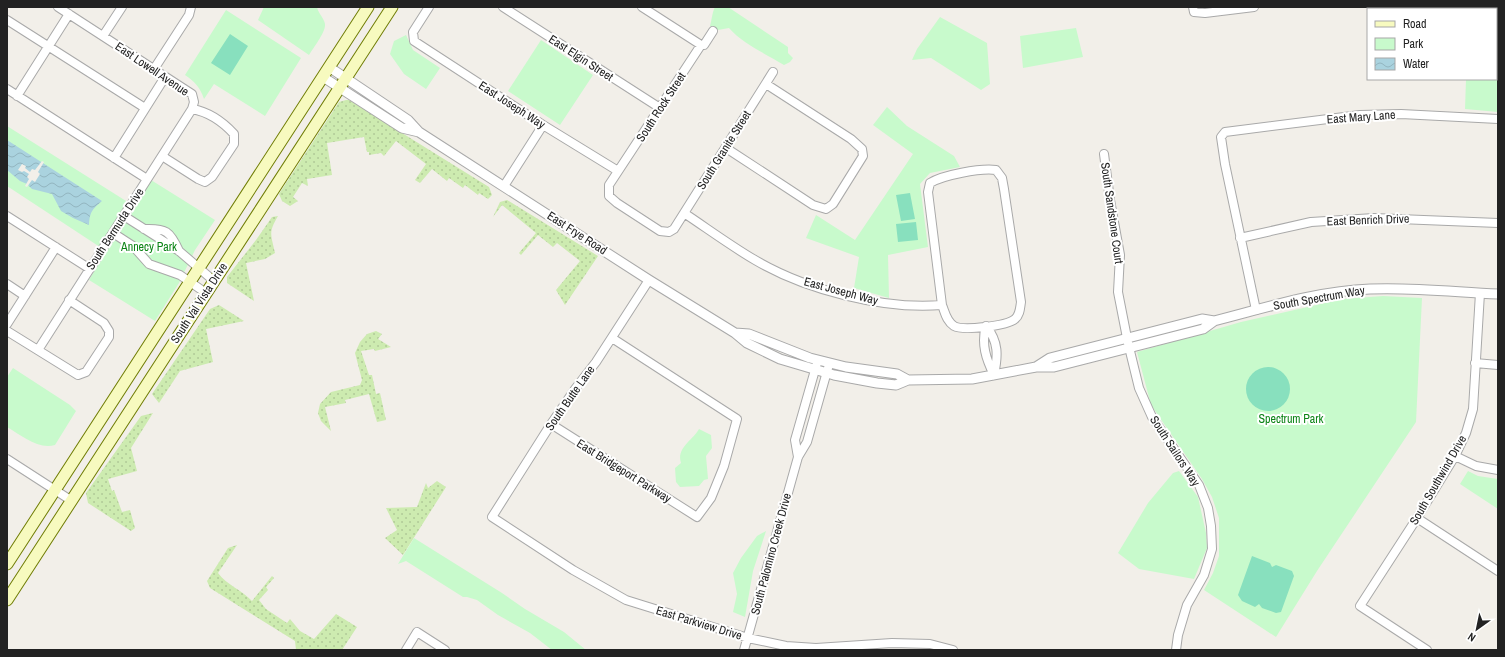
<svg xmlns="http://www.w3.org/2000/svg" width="1505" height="657" font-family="'Archivo Narrow',sans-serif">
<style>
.grass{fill:url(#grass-dots)}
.park{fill:#c8facc}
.pitch{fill:#88e0be}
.water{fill:url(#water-waves)}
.pier{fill:#f2efe9}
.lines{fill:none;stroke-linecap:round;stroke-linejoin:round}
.minor-casing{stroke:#a9a9a9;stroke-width:10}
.tertiary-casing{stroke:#a9a9a9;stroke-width:11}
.secondary-casing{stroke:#707d05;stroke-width:13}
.minor{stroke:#fff;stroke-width:8}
.tertiary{stroke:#fff;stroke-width:9}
.secondary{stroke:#f7fabf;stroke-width:11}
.labels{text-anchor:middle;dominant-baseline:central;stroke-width:4;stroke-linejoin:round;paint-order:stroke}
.street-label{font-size:12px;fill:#222;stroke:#fff}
.park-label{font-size:12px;fill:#0c8416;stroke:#fff}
</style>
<defs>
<pattern id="grass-dots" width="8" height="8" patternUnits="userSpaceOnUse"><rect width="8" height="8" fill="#cdebb0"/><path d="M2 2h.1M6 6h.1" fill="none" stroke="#b0c997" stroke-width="1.8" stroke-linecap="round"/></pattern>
<pattern id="water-waves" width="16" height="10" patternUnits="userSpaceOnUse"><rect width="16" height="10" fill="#aad3df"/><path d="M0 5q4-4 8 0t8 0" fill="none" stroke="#92b5bf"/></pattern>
</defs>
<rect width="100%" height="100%" fill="#f2efe9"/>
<path class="grass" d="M 346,100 L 349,100 L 489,187 L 492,195 L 488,199 L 479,193 L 478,195 L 465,185 L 463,188 L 449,178 L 447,181 L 432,169 L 420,183 L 415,180 L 426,164 L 396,141 L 384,156 L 381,153 L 369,155 L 369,152 L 367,152 L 364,137 L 327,143 L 332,175 L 307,179 L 308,186 L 302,183 L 293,197 L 298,201 L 290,206 L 282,201 L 279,194 L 339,102 Z
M 507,200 L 598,256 L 565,305 L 556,290 L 580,261 L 557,243 L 553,247 L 538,235 L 521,255 L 519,253 L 536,233 L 502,205 L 493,217 L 500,202 Z
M 278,216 C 268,233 271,234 275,253 L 265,259 L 246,263 L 254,301 L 227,283 L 227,277 L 256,240 L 272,217 Z
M 219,305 L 244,321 L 206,329 L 213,362 L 180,371 L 159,403 L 152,394 L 210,309 Z
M 376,331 L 382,334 L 378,339 L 391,347 L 375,351 L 374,349 L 361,351 L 369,375 L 372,375 L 376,394 L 380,393 L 386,420 L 377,422 L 369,394 L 345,400 L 346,403 L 325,407 L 331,431 L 321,421 L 318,413 L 320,404 L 331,392 L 360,385 L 362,380 L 355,353 L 360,342 L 367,334 Z
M 153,413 L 131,448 L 137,471 L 108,479 L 112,491 L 114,490 L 122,512 L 130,510 L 135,528 L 131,531 L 88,503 L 86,493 L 141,416 Z
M 437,481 L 446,487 L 403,555 L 385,538 L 397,530 L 386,508 L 417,507 L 426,483 L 428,488 Z
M 237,545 L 218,573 C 227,585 242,590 252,601 L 272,576 L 274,578 L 266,587 L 268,590 L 259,600 L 266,609 L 287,623 L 290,619 L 300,631 L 314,639 L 336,614 L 357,627 L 342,650 L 296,650 L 295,641 L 210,588 L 207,581 L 228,548 Z"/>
<path class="park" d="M 264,7 L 317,7 C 318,13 324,18 325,24 C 326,32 313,48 309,55 L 258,20 Z
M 715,7 L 728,7 L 788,47 L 788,53 L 793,58 L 790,62 L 784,65 C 766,54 743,44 729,28 L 718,30 L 710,26 C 712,19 712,13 715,7 Z
M 226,10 L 301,58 L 265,116 L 214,84 L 204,99 C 200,87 195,82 185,75 Z
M 940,17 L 987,43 L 990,84 L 981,90 L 931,58 L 912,60 L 917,49 Z
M 1496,20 L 1498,20 L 1498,112 L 1465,109 L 1466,79 L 1496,79 Z
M 1076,28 L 1083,57 L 1023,68 L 1020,36 Z
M 406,35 L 413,50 L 440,68 L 426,89 L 404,74 L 390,54 L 394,41 Z
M 541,40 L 593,75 L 560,125 L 508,91 Z
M 887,107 L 907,126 L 954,156 L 960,167 L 930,173 L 920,184 L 928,247 L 888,255 L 889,298 L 854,288 L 859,257 L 806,238 L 816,215 L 855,240 L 913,154 L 873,125 Z
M 7,126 L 134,206 L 151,180 L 215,220 L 195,250 L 179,283 L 155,321 L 89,280 L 106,251 L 7,186 Z
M 1383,296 L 1422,298 L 1416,422 L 1317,571 L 1276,637 L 1204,590 L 1213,573 L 1219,556 L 1219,518 L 1212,497 L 1202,479 L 1151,405 L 1137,352 L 1241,322 L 1343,299 Z
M 13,368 L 70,405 L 76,411 L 55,445 C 38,450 21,435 7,427 L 7,377 Z
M 699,429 L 711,435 L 712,448 L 706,456 L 708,479 L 704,480 L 699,486 L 680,487 L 676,482 L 675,468 L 681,463 C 676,448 693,440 699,429 Z
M 1179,471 L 1198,497 L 1206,533 L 1207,548 L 1194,579 L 1139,569 L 1118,553 L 1148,503 L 1173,473 Z
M 1468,471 L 1478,476 L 1498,479 L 1498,509 L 1460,484 Z
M 766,531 L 753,571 L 745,617 L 733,612 L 737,594 L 733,573 L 741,558 L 757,536 Z
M 414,538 L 502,593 L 525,609 L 564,632 L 586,650 L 552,650 L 530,633 L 498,615 L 477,600 L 467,597 L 463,597 L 406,561 L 398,564 Z"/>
<path class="pitch" d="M 230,34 L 248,46 L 230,75 L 211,63 Z
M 910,193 L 915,219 L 901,221 L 896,195 Z
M 916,222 L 918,240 L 898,242 L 896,224 Z
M1246 389a22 22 0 1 1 44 0a22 22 0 1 1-44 0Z
M 1252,556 L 1270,563 L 1272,567 L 1276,565 L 1292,571 L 1294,576 L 1281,612 L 1276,613 L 1262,608 L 1259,604 L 1255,607 L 1242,601 L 1238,595 Z"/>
<path class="water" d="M 7,140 L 102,201 C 92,210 90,211 89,225 L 73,218 L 61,211 L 52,194 L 32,189 L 27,184 L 20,181 L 7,170 Z"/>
<path class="pier" d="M 42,161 L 44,162 L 38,172 L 40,174 L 35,182 L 32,180 L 27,187 L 25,186 L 29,179 L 27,177 L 29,174 L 24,171 L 22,172 L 18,170 L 22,164 L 26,166 L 25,168 L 30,172 L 32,169 L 35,170 Z"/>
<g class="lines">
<g class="minor-casing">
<path id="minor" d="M 429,7 L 413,32 L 414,41 L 543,125 L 618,171
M 503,7 L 660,108
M 642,7 L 701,45
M 1193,7 L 1194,12 L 1205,13 L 1254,7
M 7,20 L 145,108
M 713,31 L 704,45 L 701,45 L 609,185 L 609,196 L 617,203 L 660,231 L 669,232 L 674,229 L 773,72
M 103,36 L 122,7
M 154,69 L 189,15 L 191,7
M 7,89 L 147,179
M 17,96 L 69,14
M 726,148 L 813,205 L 826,209 L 833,204 L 863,156 L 862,149 L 851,139 L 766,84
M 1104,154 L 1110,200 L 1120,255 L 1118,292 L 1128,343 L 1139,388 L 1152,417 L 1199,485 L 1208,508 L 1211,526 L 1212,549 L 1204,575 L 1187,605 L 1178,635 L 1176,650
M 162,156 L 198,179 L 205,182 L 212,177 L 234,144 L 234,134 C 223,122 209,112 192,109
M 114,158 L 165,77
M 504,186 L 543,125
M 684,213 C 708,229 731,246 755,260 C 806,290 884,310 942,305 C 945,312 946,321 954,326 C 963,331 1007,326 1015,319 C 1020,315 1020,308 1021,302 L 1004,189 L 1002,178 L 996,170 C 980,168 943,175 930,183 L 928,192 L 942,305
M 7,216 L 90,269
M 124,216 L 179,251 L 214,281
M 144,229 C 166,228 170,231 179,251
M 113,233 L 133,246 L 149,264 L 180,275 L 206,293
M 1240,238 L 1311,222 L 1374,218 L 1498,223
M 649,280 L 596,362 L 575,389 L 551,424 L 492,517 L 573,570 L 626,600 L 748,638 L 786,646 L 816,648 L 892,643 L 930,644 L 953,650
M 7,284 L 25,296
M 1256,310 L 1225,164 L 1221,137 L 1225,132 L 1360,115 L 1401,114 L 1498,119
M 7,324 L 56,247
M 986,326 C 999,342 998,356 994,375
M 986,326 C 981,344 986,359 994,375
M 7,331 L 78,375 L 86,372 L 109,337 L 109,331 L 104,323 L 69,300
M 38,350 L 192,109 L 194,102 L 192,94 L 58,7
M 1475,363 L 1498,365
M 551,424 L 697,517 L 711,498 L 724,466 L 737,419 L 612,338
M 1455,456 L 1476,466 L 1498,470
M 798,457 L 795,440 L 817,363
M 7,459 L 72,501
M 1417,518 L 1498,571
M 406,650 L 417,632 L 445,650
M 744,650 L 798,457 L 807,442 L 828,368
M 1427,650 L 1360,606 L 1417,518 L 1455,456 L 1466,433 L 1473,409 L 1480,293"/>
</g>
<g class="tertiary-casing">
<path id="tertiary" d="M 329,67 L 408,120 L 419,132 L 649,280 L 735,333 L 747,343 L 780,359 L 834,375 L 877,383 L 896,385 L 908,380 L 972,379 L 1036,367 L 1054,367 L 1203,329 L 1214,321 C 1265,308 1317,291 1370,289 C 1412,287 1455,292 1498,294
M 323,77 L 402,128 L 419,132
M 735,333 L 749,334 L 810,358 L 846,367 L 897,374 L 908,380
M 1036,367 L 1050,358 L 1202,319 L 1214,321"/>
</g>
<g class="secondary-casing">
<path id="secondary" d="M 7,564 L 368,7
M 7,600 L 392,7"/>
</g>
<use href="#minor" class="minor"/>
<use href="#tertiary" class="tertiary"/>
<use href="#secondary" class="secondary"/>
</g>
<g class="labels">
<g class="street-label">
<text transform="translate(581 58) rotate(33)">East Elgin Street</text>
<text transform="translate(152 69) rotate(34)">East Lowell Avenue</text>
<text transform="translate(512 105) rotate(33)">East Joseph Way</text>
<text transform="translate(661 107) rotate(-57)">South Rock Street</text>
<text transform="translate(1361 117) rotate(-4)">East Mary Lane</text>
<text transform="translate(724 150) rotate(-58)">South Granite Street</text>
<text transform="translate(1112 213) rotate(82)">South Sandstone Court</text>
<text transform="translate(1368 220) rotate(-2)">East Benrich Drive</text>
<text transform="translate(115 229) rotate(-57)">South Bermuda Drive</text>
<text transform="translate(577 233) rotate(33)">East Frye Road</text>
<text transform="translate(841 291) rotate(15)">East Joseph Way</text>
<text transform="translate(1319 298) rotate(-10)">South Spectrum Way</text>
<text transform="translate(199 303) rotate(-57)">South Val Vista Drive</text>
<text transform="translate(570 398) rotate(-55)">South Butte Lane</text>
<text transform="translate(1175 451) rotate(57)">South Sailors Way</text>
<text transform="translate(624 471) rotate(32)">East Bridgeport Parkway</text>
<text transform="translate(1438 480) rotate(-60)">South Southwind Drive</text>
<text transform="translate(771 554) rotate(-75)">South Palomino Creek Drive</text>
<text transform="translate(699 623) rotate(17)">East Parkview Drive</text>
</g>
<g class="park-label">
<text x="149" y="247">Annecy Park</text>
<text x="1291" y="419">Spectrum Park</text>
</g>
</g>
<rect width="1505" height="657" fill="none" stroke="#222222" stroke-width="16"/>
<rect x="1367" y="8" width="130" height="72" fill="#ffffff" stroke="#a7a7a7"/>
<rect x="1375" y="21" width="20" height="6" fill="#f7fabf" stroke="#a7a7a7"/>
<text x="1403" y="28" font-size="12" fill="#222222">Road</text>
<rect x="1375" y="38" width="20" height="12" fill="#c8facc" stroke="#a7a7a7"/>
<text x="1403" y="48" font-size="12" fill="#222222">Park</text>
<rect x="1375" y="58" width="20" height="12" fill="url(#water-waves)" stroke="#a7a7a7"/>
<text x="1403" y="68" font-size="12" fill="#222222">Water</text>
<g transform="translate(1477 629) rotate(213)" stroke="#ffffff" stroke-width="3" paint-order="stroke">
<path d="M0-3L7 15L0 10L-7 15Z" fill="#222222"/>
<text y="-6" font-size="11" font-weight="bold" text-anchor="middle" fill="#222222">N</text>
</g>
</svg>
